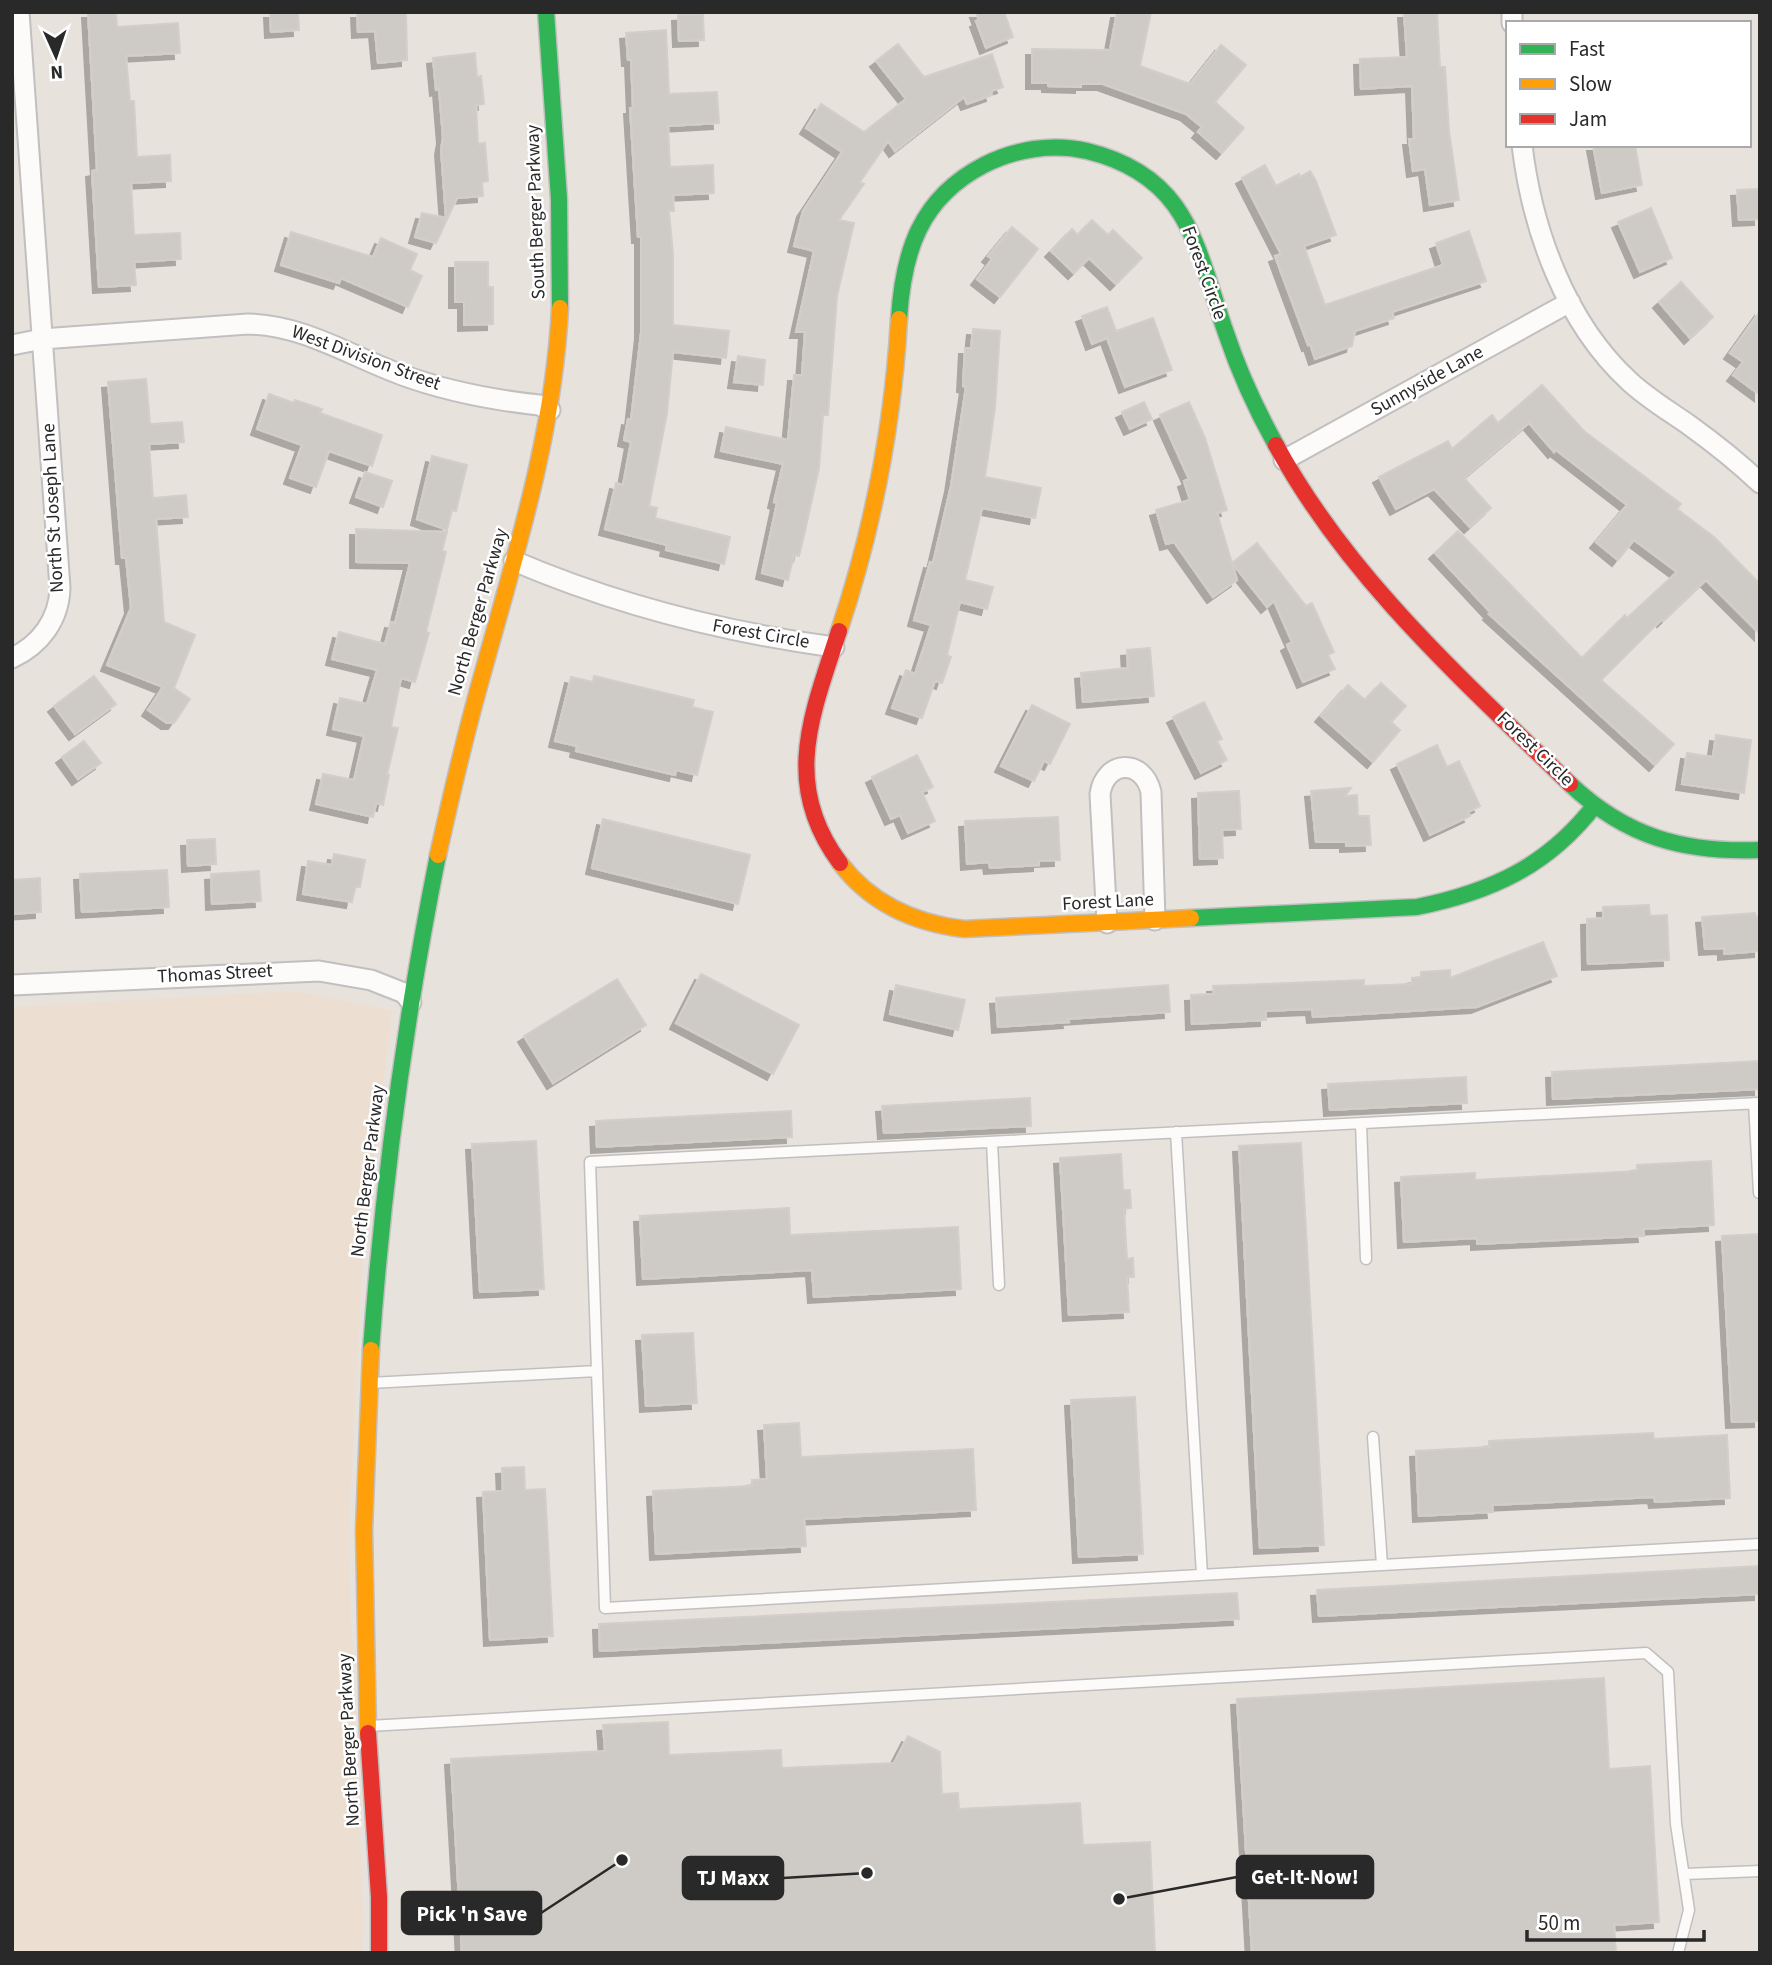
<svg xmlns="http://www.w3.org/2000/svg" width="1772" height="1965" font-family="'Source Sans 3',sans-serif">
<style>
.education{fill:#ecdfd1}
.building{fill:#cecbc7;stroke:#d3ceca;stroke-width:2;filter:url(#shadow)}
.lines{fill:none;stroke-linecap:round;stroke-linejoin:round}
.lane-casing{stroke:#c1bfbf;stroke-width:13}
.street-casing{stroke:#c1bfbf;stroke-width:23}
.fast-casing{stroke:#c1bfbf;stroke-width:19}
.slow-casing{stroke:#c1bfbf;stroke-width:19}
.jam-casing{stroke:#c1bfbf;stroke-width:19}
.lane{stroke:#fcfbfa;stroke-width:10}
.street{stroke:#fcfbfa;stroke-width:19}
.fast{stroke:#30b455;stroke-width:16}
.slow{stroke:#ff9f0a;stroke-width:16}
.jam{stroke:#e5322d;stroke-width:16}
.labels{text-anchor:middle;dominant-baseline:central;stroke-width:5;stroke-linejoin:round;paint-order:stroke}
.street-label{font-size:19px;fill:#292929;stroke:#fff}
.leader{fill:none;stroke:#292929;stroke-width:2.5}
.callout-dot{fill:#292929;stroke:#fff;stroke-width:2.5}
.callout{fill:#292929;stroke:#292929;stroke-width:2.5}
.callout-label{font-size:21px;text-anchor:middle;font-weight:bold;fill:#fff}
</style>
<defs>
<filter id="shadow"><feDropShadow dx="-6" dy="6" stdDeviation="0" flood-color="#0004"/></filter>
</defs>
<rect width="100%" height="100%" fill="#e8e2dd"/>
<path class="education" d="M 294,991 L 392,1011 L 364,1235 L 348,1540 L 364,1934 L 360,1953 L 12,1953 L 12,1007 Z"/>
<path class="building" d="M 88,12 L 116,12 L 117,27 L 178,23 L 180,53 L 126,56 L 130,101 L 134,101 L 137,157 L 170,155 L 171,181 L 131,183 L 134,235 L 180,233 L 181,259 L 134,262 L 136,285 L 99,287 L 92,171 L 97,170 Z
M 270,12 L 298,12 L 299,30 L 271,32 Z
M 357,12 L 406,12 L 407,60 L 378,63 L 375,31 L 358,32 Z
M 976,12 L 1004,12 L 1013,37 L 986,48 L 976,21 L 979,20 Z
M 1117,12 L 1151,12 L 1140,66 L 1190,84 L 1221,45 L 1246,65 L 1215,102 L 1244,128 L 1222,153 L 1198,132 L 1202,127 L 1186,114 L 1103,84 L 1081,84 L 1081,87 L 1048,86 L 1048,83 L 1032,83 L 1032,49 L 1110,50 Z
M 1404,12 L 1437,12 L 1440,67 L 1445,67 L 1449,131 L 1459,200 L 1430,205 L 1425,169 L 1413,171 L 1409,139 L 1414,139 L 1412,86 L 1361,89 L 1360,59 L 1407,57 Z
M 703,14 L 704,40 L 679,41 L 678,15 Z
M 666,30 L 669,94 L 717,92 L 719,123 L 668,126 L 670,167 L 713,165 L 714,193 L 673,195 L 674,211 L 669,211 L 673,254 L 673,325 L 729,331 L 726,358 L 673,352 L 667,413 L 649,506 L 657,508 L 655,518 L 730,537 L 724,564 L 666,550 L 667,545 L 605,529 L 616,483 L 623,485 L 631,442 L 624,440 L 628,419 L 631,420 L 641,333 L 641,237 L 638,237 L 630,108 L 633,108 L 631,60 L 628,60 L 626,33 Z
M 898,44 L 924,77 L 992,54 L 1003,87 L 991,91 L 992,95 L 967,104 L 964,97 L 895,151 L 888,141 L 860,182 L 864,184 L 839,220 L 854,223 L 837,296 L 828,415 L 823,415 L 819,468 L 805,531 L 799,556 L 794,554 L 788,580 L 762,573 L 777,503 L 774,502 L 783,464 L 721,451 L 726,427 L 788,440 L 794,375 L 802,375 L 805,332 L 796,332 L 814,251 L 794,246 L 803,211 L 842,152 L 806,128 L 821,104 L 864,132 L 906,99 L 876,61 Z
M 475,53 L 477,77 L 481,76 L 484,104 L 476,105 L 478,144 L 485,143 L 488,181 L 482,182 L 483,196 L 457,198 L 436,243 L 415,237 L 422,213 L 446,218 L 441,149 L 443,138 L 439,89 L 436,90 L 433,58 Z
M 1593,145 L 1635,145 L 1642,185 L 1602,193 Z
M 1265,165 L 1276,186 L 1299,174 L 1300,177 L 1310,171 L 1316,181 L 1336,235 L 1304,246 L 1325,305 L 1443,265 L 1436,243 L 1469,231 L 1486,281 L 1392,312 L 1394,318 L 1355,331 L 1352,346 L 1315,359 L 1310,344 L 1308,345 L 1275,256 L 1281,254 L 1242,178 Z
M 1760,189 L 1760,219 L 1739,220 L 1737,190 Z
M 1651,208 L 1672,258 L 1640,272 L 1618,222 Z
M 1092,220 L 1108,235 L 1113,230 L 1142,258 L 1116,284 L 1089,258 L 1074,273 L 1051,251 L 1072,229 L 1078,235 Z
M 1012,227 L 1038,249 L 1000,297 L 977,279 L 992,259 L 988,256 Z
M 291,232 L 373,257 L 381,238 L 417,254 L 410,270 L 422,276 L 408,307 L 341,278 L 339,283 L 281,265 Z
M 455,262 L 488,262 L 488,287 L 493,287 L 493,324 L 464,325 L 464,302 L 455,302 Z
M 1681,282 L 1713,317 L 1690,338 L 1659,302 Z
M 1107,307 L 1116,331 L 1153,318 L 1172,370 L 1125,387 L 1107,338 L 1092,344 L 1082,316 Z
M 1760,311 L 1760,395 L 1733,375 L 1743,362 L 1730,353 Z
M 973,329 L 1000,331 L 995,408 L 985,477 L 1041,488 L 1035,518 L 982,508 L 965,580 L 993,587 L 987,609 L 960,602 L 947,655 L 951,657 L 942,683 L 935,681 L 922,718 L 892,708 L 906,670 L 915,674 L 931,625 L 914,620 L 930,562 L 933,563 L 951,486 L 966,387 L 963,386 L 965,348 L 971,348 Z
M 738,356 L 765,360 L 763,385 L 734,382 Z
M 146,379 L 150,424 L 182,422 L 184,442 L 149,444 L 153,498 L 186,495 L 188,517 L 156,519 L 164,622 L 195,635 L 174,688 L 190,699 L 174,723 L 167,723 L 148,710 L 163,687 L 107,665 L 131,608 L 126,558 L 122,558 L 108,382 Z
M 1542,385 L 1584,431 L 1681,504 L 1677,509 L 1714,537 L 1760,584 L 1760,634 L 1706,580 L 1663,621 L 1662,619 L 1601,680 L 1674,744 L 1655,765 L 1489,614 L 1491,613 L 1435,553 L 1458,531 L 1582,658 L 1625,615 L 1627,618 L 1677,572 L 1634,540 L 1618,560 L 1596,542 L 1627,505 L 1556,450 L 1554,452 L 1529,423 L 1464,478 L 1491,508 L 1470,527 L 1434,489 L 1396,509 L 1379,477 L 1448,441 L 1452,449 L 1492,415 L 1498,423 Z
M 269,394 L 294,403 L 295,400 L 322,409 L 320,413 L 382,435 L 372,466 L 329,451 L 316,487 L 290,478 L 302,445 L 257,429 Z
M 1144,402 L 1152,419 L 1130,429 L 1122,412 Z
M 1189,402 L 1205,438 L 1227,510 L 1217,513 L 1232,563 L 1257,543 L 1306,606 L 1312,603 L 1334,652 L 1328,655 L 1335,669 L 1303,682 L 1287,645 L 1292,642 L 1274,601 L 1267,607 L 1232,563 L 1237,580 L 1213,597 L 1174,542 L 1166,544 L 1156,510 L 1190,500 L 1184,481 L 1189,479 L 1160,415 Z
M 432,456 L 467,465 L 456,511 L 452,510 L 447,530 L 417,519 Z
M 365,472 L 392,481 L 383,507 L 356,497 Z
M 356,529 L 447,532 L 442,551 L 446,552 L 426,632 L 429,633 L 415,682 L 401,678 L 391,727 L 398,728 L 387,775 L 389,775 L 383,805 L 376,803 L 373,817 L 316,804 L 323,774 L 354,780 L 364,736 L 333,729 L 340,698 L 367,704 L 377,670 L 332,659 L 339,632 L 385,644 L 391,622 L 395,623 L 410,563 L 356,562 Z
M 1150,648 L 1154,696 L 1083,702 L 1081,673 L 1128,668 L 1127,650 Z
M 94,676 L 116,704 L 75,734 L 54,706 Z
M 594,676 L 694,700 L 692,707 L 713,712 L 697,775 L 676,770 L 675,775 L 629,764 L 576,751 L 577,746 L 555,741 L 571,677 L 593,682 Z
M 1381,683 L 1406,706 L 1391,722 L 1400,730 L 1373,762 L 1321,716 L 1348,685 L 1365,700 Z
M 1204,702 L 1222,739 L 1217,741 L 1227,760 L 1201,773 L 1173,717 Z
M 1032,705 L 1070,724 L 1050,764 L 1044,761 L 1034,781 L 1001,766 Z
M 1716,735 L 1751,740 L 1744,793 L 1682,784 L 1687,753 L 1713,757 Z
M 84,741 L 101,763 L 78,779 L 62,757 Z
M 1437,745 L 1447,767 L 1459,761 L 1480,806 L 1468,812 L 1470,816 L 1430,835 L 1397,764 Z
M 917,755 L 933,787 L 922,792 L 935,821 L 908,833 L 900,815 L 891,819 L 872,777 Z
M 1351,788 L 1345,796 L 1357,795 L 1358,816 L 1369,816 L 1371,845 L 1346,846 L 1346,842 L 1316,842 L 1311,791 Z
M 1239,791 L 1241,829 L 1222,830 L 1223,858 L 1200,859 L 1198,793 Z
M 1058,817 L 1060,860 L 1039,861 L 1039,865 L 990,868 L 989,862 L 967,864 L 965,821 Z
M 603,819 L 750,855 L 738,904 L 592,868 Z
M 215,839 L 216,864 L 188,866 L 187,840 Z
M 334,854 L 365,860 L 360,887 L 355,887 L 352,902 L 303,894 L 308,861 L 332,865 Z
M 167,870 L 169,907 L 82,912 L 80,874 Z
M 259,871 L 261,901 L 212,904 L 211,874 Z
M 40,878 L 41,912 L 12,914 L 12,880 Z
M 1649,905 L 1650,916 L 1667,915 L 1669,960 L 1588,964 L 1587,919 L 1603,918 L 1603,907 Z
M 1755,913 L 1756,917 L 1760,916 L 1760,951 L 1724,954 L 1724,948 L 1705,949 L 1702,917 Z
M 1543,942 L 1557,976 L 1477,1007 L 1313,1017 L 1312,1009 L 1266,1011 L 1266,1020 L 1192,1024 L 1191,995 L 1214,994 L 1213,986 L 1364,980 L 1364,986 L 1412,984 L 1412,978 L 1421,977 L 1421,972 L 1450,970 L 1450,978 Z
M 701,974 L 799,1025 L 773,1074 L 676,1023 Z
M 617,979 L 646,1025 L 553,1083 L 524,1036 Z
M 896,985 L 965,1000 L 958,1030 L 890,1014 Z
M 1168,985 L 1170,1012 L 1068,1019 L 1069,1022 L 998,1027 L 996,998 Z
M 1760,1061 L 1760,1089 L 1553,1099 L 1552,1072 Z
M 1466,1077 L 1467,1103 L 1330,1110 L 1328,1084 Z
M 1030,1098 L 1031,1126 L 884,1133 L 882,1106 Z
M 791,1111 L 792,1137 L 597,1147 L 596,1121 Z
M 536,1141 L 544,1289 L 480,1292 L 472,1144 Z
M 1301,1143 L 1324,1545 L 1260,1548 L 1239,1146 Z
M 1121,1154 L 1123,1190 L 1130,1190 L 1131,1208 L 1124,1209 L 1127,1259 L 1133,1258 L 1134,1277 L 1127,1277 L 1129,1312 L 1069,1315 L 1060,1158 Z
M 1711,1161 L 1714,1225 L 1643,1229 L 1644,1236 L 1477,1244 L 1477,1238 L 1404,1242 L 1401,1177 L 1475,1173 L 1475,1180 L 1637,1171 L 1637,1165 Z
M 789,1208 L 790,1235 L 958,1227 L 961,1289 L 814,1297 L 812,1270 L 643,1279 L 640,1216 Z
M 1760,1234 L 1760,1421 L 1732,1422 L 1722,1236 Z
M 693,1333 L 697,1403 L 646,1406 L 642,1335 Z
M 1135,1397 L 1143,1554 L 1079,1557 L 1071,1400 Z
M 799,1423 L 801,1457 L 973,1449 L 976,1510 L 804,1519 L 806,1546 L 656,1554 L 653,1491 L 752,1486 L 752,1480 L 767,1479 L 764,1425 Z
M 1653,1433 L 1654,1439 L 1727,1435 L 1730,1498 L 1655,1502 L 1654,1497 L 1492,1505 L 1493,1512 L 1419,1516 L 1416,1451 L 1489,1447 L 1489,1441 Z
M 524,1467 L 525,1490 L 545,1489 L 553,1636 L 490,1640 L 483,1492 L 503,1491 L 502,1468 Z
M 1760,1566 L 1760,1594 L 1319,1616 L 1317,1590 Z
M 1237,1593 L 1239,1619 L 600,1651 L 599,1624 Z
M 1604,1678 L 1609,1769 L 1650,1766 L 1659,1922 L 1614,1925 L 1616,1953 L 1252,1953 L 1237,1699 Z
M 668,1722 L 669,1755 L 781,1750 L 782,1768 L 894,1763 L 908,1736 L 940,1752 L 942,1794 L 958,1793 L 959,1809 L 1080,1803 L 1083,1845 L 1150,1842 L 1155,1952 L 462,1953 L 451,1759 L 605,1751 L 603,1725 Z"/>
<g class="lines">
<g class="lane-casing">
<path id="lane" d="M 1754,1103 L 1759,1193
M 1760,1103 L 590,1162 L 605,1608 L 1760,1544
M 1361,1123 L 1366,1259
M 1176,1132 L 1202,1575
M 992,1142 L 999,1285
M 370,1383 L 597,1371
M 1373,1437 L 1382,1565
M 369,1726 L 1646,1653 L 1668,1672 L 1676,1824 L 1689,1910 L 1678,1953
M 1685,1874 L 1760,1871"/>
</g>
<g class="street-casing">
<path id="street" d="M 1512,12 L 1512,23
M 1522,145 C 1532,229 1565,322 1629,381 C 1647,398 1669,411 1689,425 C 1714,443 1738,462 1760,483
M 12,345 L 42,339 L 248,324 C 304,325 350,356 402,375 C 446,391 493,400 539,405 L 550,410
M 1284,460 L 1570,302
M 514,561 C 617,605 723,632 834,647
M 12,658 C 40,645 59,620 60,588 L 19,12
M 1107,923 L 1100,794 C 1105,760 1143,758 1151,792 L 1155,920
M 12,985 L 319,971 L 371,980 L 404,993 L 411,1002"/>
</g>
<g class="fast-casing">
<path id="fast" d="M 546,12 L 559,199 L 560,308
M 899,319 C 903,252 920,198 984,165 C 1015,149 1053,143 1087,151 C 1190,176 1196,248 1226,333 C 1239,372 1256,409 1276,445
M 1570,784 C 1626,837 1684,853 1760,850
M 1191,918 L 1417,907 C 1491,892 1548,866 1595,805
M 371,1350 C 383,1183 405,1019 438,855"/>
</g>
<g class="slow-casing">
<path id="slow" d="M 839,631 C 873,529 893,426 899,319
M 438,855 C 452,791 467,728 485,665 C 518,546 554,431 560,308
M 840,863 C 871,904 914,923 964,929 L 1191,918
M 368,1733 L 364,1530 L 371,1350"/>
</g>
<g class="jam-casing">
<path id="jam" d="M 1276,445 C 1348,578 1463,680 1570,784
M 839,631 C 812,714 781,784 840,863
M 368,1733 L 379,1897 L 379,1953"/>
</g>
<use href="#lane" class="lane"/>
<use href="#street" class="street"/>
<use href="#fast" class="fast"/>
<use href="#slow" class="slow"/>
<use href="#jam" class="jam"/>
</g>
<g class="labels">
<g class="street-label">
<text transform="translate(536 212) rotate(-92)">South Berger Parkway</text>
<text transform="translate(1204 273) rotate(70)">Forest Circle</text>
<text transform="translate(366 358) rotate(20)">West Division Street</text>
<text transform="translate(1427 381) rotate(-29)">Sunnyside Lane</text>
<text transform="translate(53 508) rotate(-93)">North St Joseph Lane</text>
<text transform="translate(478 612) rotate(-74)">North Berger Parkway</text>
<text transform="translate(761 634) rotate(10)">Forest Circle</text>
<text transform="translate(1535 749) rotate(44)">Forest Circle</text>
<text transform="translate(1108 902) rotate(-3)">Forest Lane</text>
<text transform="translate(215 974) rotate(-3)">Thomas Street</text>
<text transform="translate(368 1171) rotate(-83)">North Berger Parkway</text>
<text transform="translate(349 1740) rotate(-93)">North Berger Parkway</text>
</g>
</g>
<path class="leader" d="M1119 1899L1237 1877M867 1873L783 1878M622 1860L541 1913"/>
<g class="callout-dot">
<circle cx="1119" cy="1899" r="7"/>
<circle cx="867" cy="1873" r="7"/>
<circle cx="622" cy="1860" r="7"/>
</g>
<g class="callout">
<rect x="1237" y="1856" width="136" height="42" rx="7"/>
<rect x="683" y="1857" width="100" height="42" rx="7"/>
<rect x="402" y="1892" width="139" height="42" rx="7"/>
</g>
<g class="callout-label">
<text x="1305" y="1884">Get-It-Now!</text>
<text x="733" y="1885">TJ Maxx</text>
<text x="472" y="1921">Pick 'n Save</text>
</g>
<rect width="1772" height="1965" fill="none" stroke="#292929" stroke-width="28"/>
<rect x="1506" y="21" width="245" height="126" fill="#ffffff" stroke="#a9a9a9" stroke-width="2"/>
<rect x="1520" y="44" width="35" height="10" fill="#30b455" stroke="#a9a9a9" stroke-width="2"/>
<text x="1569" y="56" font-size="21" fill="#292929">Fast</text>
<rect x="1520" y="79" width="35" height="10" fill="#ff9f0a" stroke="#a9a9a9" stroke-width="2"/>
<text x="1569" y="91" font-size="21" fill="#292929">Slow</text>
<rect x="1520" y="114" width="35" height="10" fill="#e5322d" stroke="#a9a9a9" stroke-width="2"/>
<text x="1569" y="126" font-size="21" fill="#292929">Jam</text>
<g transform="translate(56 56) rotate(177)" stroke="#ffffff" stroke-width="5" paint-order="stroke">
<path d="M0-5L12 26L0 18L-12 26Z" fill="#292929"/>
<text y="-10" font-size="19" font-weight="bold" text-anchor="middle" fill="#292929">N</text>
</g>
<path d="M1527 1930v10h177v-10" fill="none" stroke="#292929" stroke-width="3.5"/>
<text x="1538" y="1930" font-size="21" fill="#292929" stroke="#ffffff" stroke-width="5" paint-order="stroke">50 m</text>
</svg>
